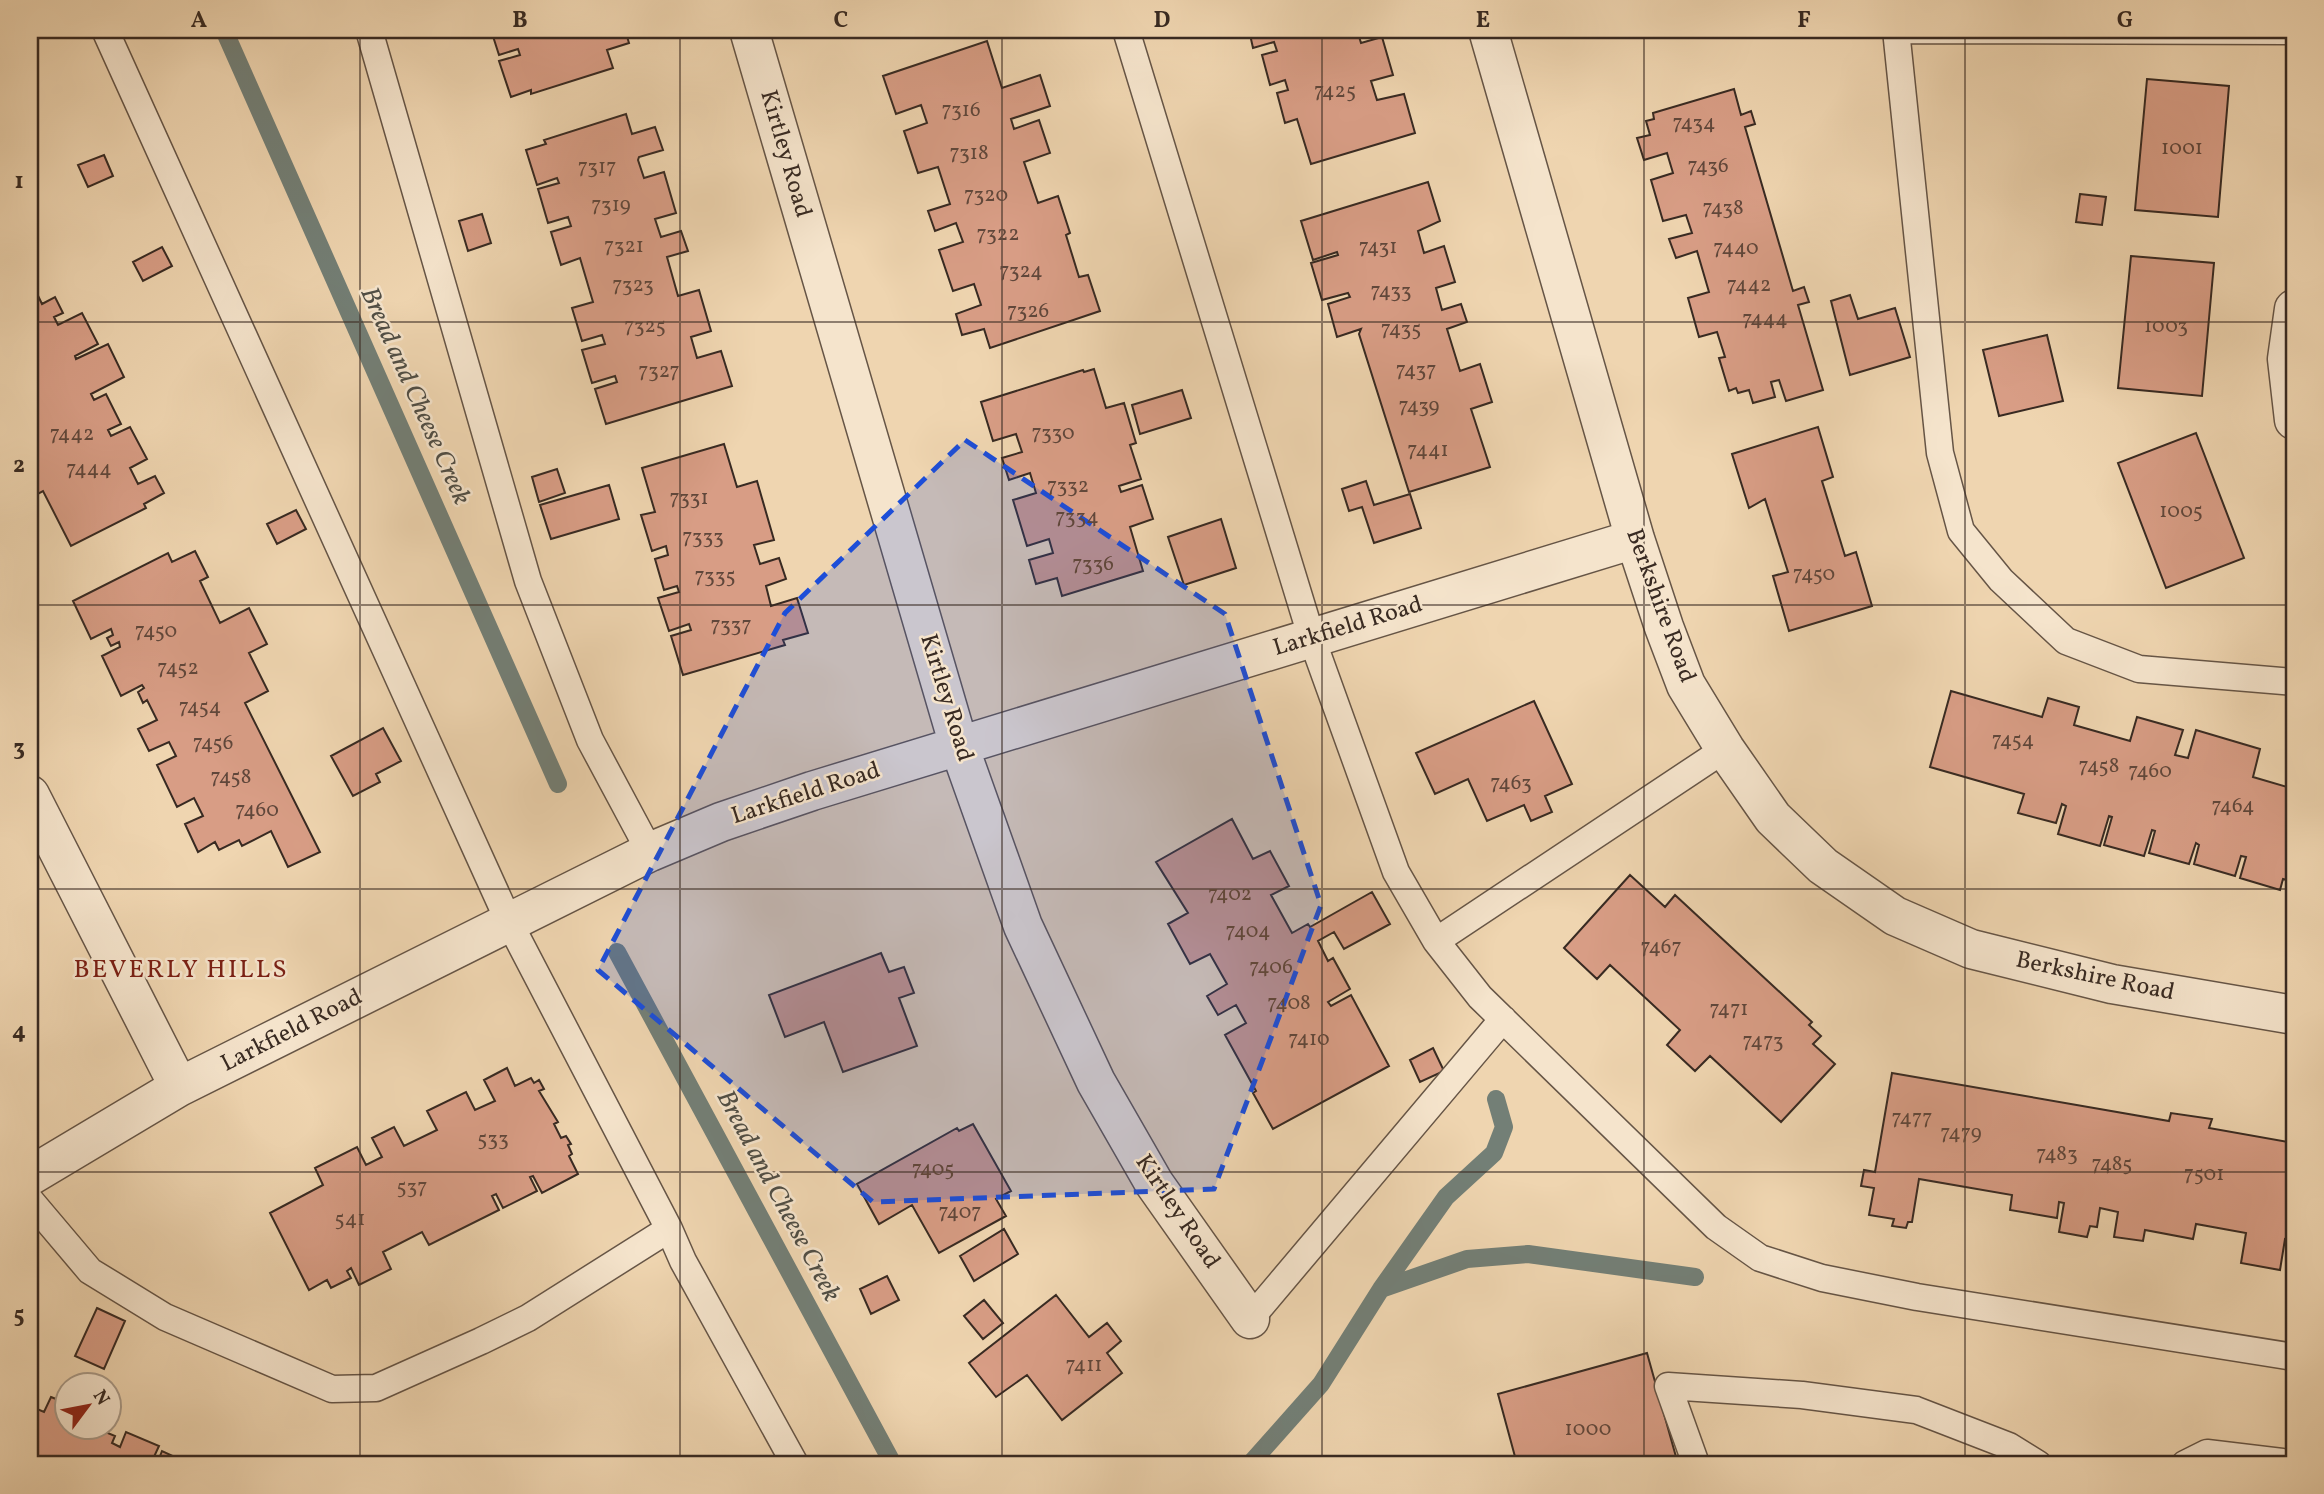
<svg xmlns="http://www.w3.org/2000/svg" width="2324" height="1494" font-family="Vollkorn,serif">
<style>
.lines{fill:none;stroke-linecap:round;stroke-linejoin:round}
.stream{stroke:#737f76;stroke-width:18}
.building{fill:#d89d85;stroke:#382a22;stroke-width:2}
.lane-casing{stroke:#665546;stroke-width:29}
.street-casing{stroke:#665546;stroke-width:41}
.lane{stroke:#f5e4cc;stroke-width:26}
.street{stroke:#f5e4cc;stroke-width:38}
.marked{fill:#1d4ed8;fill-opacity:0.2;stroke:#1d4ed8;stroke-width:5;stroke-dasharray:14 9;stroke-linejoin:round}
.grid{fill:none;stroke:#382a22;stroke-width:2;stroke-opacity:0.55}
.labels{text-anchor:middle;dominant-baseline:central;stroke-width:5;stroke-linejoin:round;paint-order:stroke}
.number-label{font-size:21px;fill:#60473b}
.street-label{font-size:24px;fill:#382a22;stroke:#f5e4cc}
.water-label{font-size:26px;font-style:italic;fill:#504e45;stroke:#f5e4cc}
.neighbourhood-label{font-size:26px;letter-spacing:2px;fill:#7a1f14;stroke:#f5e4cc}
.neatline{fill:none;stroke:#382a22;stroke-width:2.5}
.grid-label{font-size:23px;text-anchor:middle;font-weight:bold;fill:#382a22}
</style>
<rect width="100%" height="100%" fill="#efd5b0"/>
<filter id="stains"><feTurbulence type="fractalNoise" baseFrequency=".00286" numOctaves="4"/><feColorMatrix values="0 0 0 0 .2 0 0 0 0 .09 0 0 0 0 .02 0 0 0 .5 -.17"/></filter>
<radialGradient id="worn" r=".72"><stop offset=".6" stop-color="#630" stop-opacity="0"/><stop offset="1" stop-color="#630" stop-opacity=".3"/></radialGradient>
<g class="lines">
<path class="stream" d="M 224,30 L 558,784
M 617,952 L 893,1464
M 1381,1289 L 1467,1259 L 1528,1254 L 1695,1277
M 1250,1464 L 1321,1384 L 1381,1289 L 1446,1197 L 1494,1153 L 1504,1127 L 1496,1099"/>
</g>
<path class="building" d="M 491,30 L 625,30 L 629,43 L 607,50 L 613,68 L 531,94 L 531,90 L 511,97 L 499,61 L 520,55 L 518,49 L 499,55 Z
M 1249,30 L 1357,30 L 1361,43 L 1382,37 L 1393,75 L 1371,81 L 1377,100 L 1404,94 L 1415,133 L 1311,164 L 1297,119 L 1285,123 L 1277,93 L 1288,90 L 1285,80 L 1270,85 L 1262,55 L 1277,51 L 1274,42 L 1253,48 Z
M 987,41 L 1002,88 L 1040,75 L 1050,106 L 1011,119 L 1014,129 L 1039,120 L 1050,153 L 1024,162 L 1038,203 L 1058,196 L 1070,233 L 1066,235 L 1079,277 L 1088,275 L 1100,311 L 990,348 L 984,329 L 962,335 L 956,314 L 981,305 L 974,284 L 953,291 L 939,250 L 963,242 L 956,223 L 935,231 L 928,211 L 950,204 L 938,167 L 918,173 L 904,131 L 927,123 L 921,105 L 896,114 L 883,76 Z
M 2147,79 L 2229,86 L 2218,217 L 2135,210 Z
M 1734,89 L 1741,115 L 1751,111 L 1755,124 L 1745,127 L 1793,291 L 1804,287 L 1809,302 L 1798,305 L 1823,390 L 1786,401 L 1779,380 L 1771,382 L 1775,397 L 1753,403 L 1749,390 L 1738,393 L 1736,388 L 1729,391 L 1719,358 L 1725,357 L 1717,332 L 1699,337 L 1688,298 L 1709,292 L 1697,251 L 1676,258 L 1669,239 L 1692,233 L 1686,215 L 1663,221 L 1651,180 L 1673,173 L 1667,153 L 1644,160 L 1637,138 L 1650,135 L 1646,121 L 1654,119 L 1653,113 Z
M 626,114 L 632,134 L 655,127 L 663,150 L 639,157 L 638,160 L 644,178 L 664,172 L 676,213 L 655,219 L 661,237 L 681,231 L 688,251 L 667,257 L 678,296 L 699,290 L 711,331 L 691,337 L 697,358 L 721,351 L 732,386 L 606,424 L 595,389 L 617,382 L 615,376 L 592,383 L 582,350 L 605,344 L 602,335 L 582,341 L 572,308 L 593,302 L 580,258 L 561,265 L 551,232 L 571,226 L 568,217 L 548,223 L 538,189 L 559,183 L 557,178 L 537,185 L 526,150 L 546,144 L 544,140 Z
M 104,155 L 113,176 L 88,187 L 78,165 Z
M 1428,182 L 1440,221 L 1418,231 L 1424,253 L 1444,246 L 1455,282 L 1436,288 L 1442,310 L 1461,304 L 1467,322 L 1447,329 L 1460,371 L 1480,364 L 1492,402 L 1471,409 L 1490,467 L 1409,492 L 1359,334 L 1361,329 L 1337,337 L 1328,304 L 1350,297 L 1348,293 L 1322,300 L 1311,263 L 1338,255 L 1337,252 L 1313,260 L 1301,221 Z
M 2080,194 L 2106,197 L 2102,225 L 2076,222 Z
M 482,214 L 491,243 L 468,251 L 459,221 Z
M 162,247 L 172,266 L 143,281 L 133,262 Z
M 2131,256 L 2214,263 L 2202,396 L 2118,388 Z
M 30,279 L 42,304 L 55,297 L 63,313 L 54,317 L 58,325 L 82,313 L 98,344 L 75,356 L 76,359 L 108,344 L 124,377 L 91,394 L 94,400 L 106,394 L 121,424 L 108,430 L 111,436 L 130,427 L 147,459 L 130,468 L 138,484 L 155,476 L 164,493 L 144,504 L 146,508 L 71,546 L 43,491 L 30,498 Z
M 1850,295 L 1858,319 L 1895,308 L 1910,357 L 1850,375 L 1831,301 Z
M 2047,335 L 2063,401 L 1999,416 L 1983,350 Z
M 1094,369 L 1106,408 L 1124,403 L 1136,443 L 1130,445 L 1141,479 L 1119,486 L 1121,492 L 1142,485 L 1153,519 L 1130,527 L 1143,571 L 1062,596 L 1057,578 L 1036,584 L 1029,560 L 1053,553 L 1049,539 L 1027,546 L 1013,500 L 1036,493 L 1030,473 L 1009,480 L 1002,458 L 1022,452 L 1016,434 L 993,441 L 981,402 L 1083,370 L 1084,372 Z
M 1182,390 L 1191,418 L 1140,434 L 1132,405 Z
M 1818,427 L 1833,477 L 1822,481 L 1845,556 L 1856,552 L 1872,606 L 1789,631 L 1773,576 L 1788,572 L 1765,499 L 1749,508 L 1732,454 Z
M 2196,433 L 2244,558 L 2166,588 L 2118,463 Z
M 724,444 L 737,487 L 757,481 L 774,540 L 754,545 L 760,564 L 779,558 L 786,579 L 766,586 L 771,606 L 797,598 L 808,633 L 783,640 L 785,645 L 683,675 L 671,636 L 691,630 L 689,624 L 669,631 L 658,598 L 679,592 L 677,586 L 664,590 L 655,559 L 668,555 L 666,546 L 652,551 L 641,515 L 655,512 L 642,468 Z
M 557,469 L 565,493 L 539,502 L 532,477 Z
M 1366,481 L 1374,505 L 1410,494 L 1421,528 L 1374,543 L 1362,507 L 1349,511 L 1342,489 Z
M 609,485 L 619,519 L 551,539 L 540,505 Z
M 296,510 L 306,529 L 277,544 L 267,524 Z
M 1221,519 L 1236,568 L 1184,585 L 1168,537 Z
M 195,551 L 208,577 L 200,581 L 220,623 L 249,608 L 267,644 L 249,653 L 268,691 L 245,703 L 320,852 L 288,867 L 271,831 L 242,846 L 239,840 L 219,850 L 215,842 L 198,852 L 185,824 L 203,816 L 194,798 L 177,807 L 157,765 L 176,756 L 169,742 L 149,751 L 138,729 L 157,720 L 147,700 L 143,703 L 138,692 L 144,688 L 142,685 L 121,696 L 102,656 L 120,647 L 119,642 L 111,646 L 107,638 L 113,635 L 111,629 L 91,639 L 73,601 L 168,553 L 172,562 Z
M 1951,691 L 2042,717 L 2048,698 L 2079,707 L 2074,725 L 2130,741 L 2137,717 L 2183,730 L 2175,755 L 2188,758 L 2196,730 L 2260,749 L 2253,777 L 2294,789 L 2294,882 L 2283,879 L 2280,890 L 2240,878 L 2246,857 L 2241,856 L 2235,876 L 2194,864 L 2199,845 L 2196,843 L 2189,864 L 2149,853 L 2155,831 L 2152,830 L 2144,856 L 2104,845 L 2112,817 L 2109,816 L 2100,846 L 2058,834 L 2066,806 L 2062,804 L 2056,823 L 2018,813 L 2024,794 L 1930,767 Z
M 1534,701 L 1572,784 L 1545,796 L 1552,812 L 1531,821 L 1524,805 L 1487,821 L 1468,779 L 1435,794 L 1416,753 Z
M 383,728 L 401,761 L 376,774 L 380,782 L 353,796 L 331,756 Z
M 1232,819 L 1253,859 L 1270,851 L 1289,886 L 1271,895 L 1292,933 L 1308,924 L 1310,927 L 1372,892 L 1390,924 L 1344,949 L 1334,932 L 1318,941 L 1328,961 L 1333,958 L 1350,989 L 1328,1002 L 1331,1006 L 1351,995 L 1389,1066 L 1273,1129 L 1253,1093 L 1256,1091 L 1225,1035 L 1246,1023 L 1236,1005 L 1218,1015 L 1207,996 L 1227,984 L 1210,954 L 1190,964 L 1168,924 L 1188,913 L 1156,862 Z
M 1630,875 L 1665,907 L 1675,895 L 1812,1022 L 1809,1025 L 1821,1036 L 1813,1044 L 1835,1064 L 1781,1122 L 1710,1056 L 1695,1071 L 1667,1045 L 1680,1030 L 1610,965 L 1597,979 L 1564,948 Z
M 881,953 L 889,972 L 904,967 L 914,993 L 899,998 L 917,1046 L 843,1072 L 824,1022 L 785,1037 L 769,995 Z
M 1433,1048 L 1444,1071 L 1420,1082 L 1410,1060 Z
M 507,1068 L 515,1086 L 531,1078 L 534,1083 L 539,1080 L 544,1089 L 539,1091 L 558,1122 L 554,1124 L 561,1138 L 566,1136 L 571,1144 L 568,1145 L 572,1154 L 569,1156 L 578,1174 L 542,1193 L 533,1176 L 530,1177 L 537,1191 L 503,1208 L 496,1194 L 492,1196 L 499,1210 L 429,1245 L 422,1232 L 383,1252 L 391,1269 L 359,1285 L 351,1268 L 347,1271 L 351,1278 L 331,1288 L 327,1280 L 309,1290 L 270,1213 L 323,1185 L 315,1168 L 357,1147 L 366,1165 L 382,1157 L 372,1138 L 394,1127 L 404,1146 L 437,1130 L 427,1111 L 466,1092 L 475,1110 L 495,1101 L 484,1080 Z
M 1892,1073 L 2169,1121 L 2171,1113 L 2212,1119 L 2209,1128 L 2294,1143 L 2294,1241 L 2285,1239 L 2280,1270 L 2241,1263 L 2246,1233 L 2196,1224 L 2193,1239 L 2145,1230 L 2143,1241 L 2114,1237 L 2118,1212 L 2100,1208 L 2097,1227 L 2090,1226 L 2087,1237 L 2059,1232 L 2064,1203 L 2059,1202 L 2057,1218 L 2010,1210 L 2012,1195 L 1919,1179 L 1912,1222 L 1908,1222 L 1906,1228 L 1892,1226 L 1894,1219 L 1869,1215 L 1874,1188 L 1861,1186 L 1864,1170 L 1875,1172 Z
M 973,1124 L 1011,1191 L 996,1199 L 1006,1216 L 939,1253 L 912,1205 L 879,1224 L 857,1184 L 957,1128 L 959,1131 Z
M 1004,1229 L 1018,1254 L 974,1281 L 960,1256 Z
M 887,1276 L 899,1300 L 871,1314 L 860,1289 Z
M 1056,1295 L 1089,1337 L 1107,1323 L 1121,1341 L 1107,1353 L 1122,1373 L 1062,1420 L 1027,1375 L 996,1397 L 969,1363 Z
M 984,1300 L 1003,1323 L 983,1339 L 964,1316 Z
M 97,1308 L 125,1321 L 104,1369 L 75,1356 Z
M 1647,1353 L 1678,1464 L 1517,1464 L 1498,1394 Z
M 51,1397 L 66,1403 L 66,1428 L 75,1428 L 83,1432 L 85,1428 L 96,1428 L 115,1436 L 112,1443 L 120,1447 L 126,1432 L 159,1446 L 152,1461 L 157,1464 L 162,1451 L 190,1464 L 30,1464 L 30,1406 L 44,1412 Z"/>
<g class="lines">
<g class="lane-casing">
<path id="lane" d="M 105,30 L 509,922 L 669,1229 L 683,1261 L 795,1464
M 369,30 L 528,581 L 590,740 L 650,852
M 1126,30 L 1312,639 L 1396,872 L 1436,941 L 1480,997 L 1716,1227 L 1760,1258 L 1822,1278 L 1917,1297 L 2294,1357
M 1896,30 L 1940,453 L 1961,531 L 2001,580 L 2066,641 L 2139,669 L 2294,682
M 1910,30 L 2294,31
M 1436,941 L 1725,749
M 30,1200 L 90,1271 L 165,1317 L 332,1389 L 376,1388 L 481,1341 L 528,1318 L 669,1229
M 1250,1319 L 1503,1019
M 1696,1464 L 1668,1386 L 1802,1395 L 1916,1410 L 2009,1446 L 2038,1464
M 2185,1464 L 2207,1453 L 2282,1462 L 2285,1464"/>
</g>
<g class="street-casing">
<path id="street" d="M 749,30 L 959,746 L 1023,926 L 1096,1082 L 1154,1183 L 1250,1319
M 1488,30 L 1635,539 L 1664,627 L 1686,685 L 1725,749 L 1773,818 L 1823,866 L 1895,916 L 1971,949 L 2112,984 L 2294,1015
M 2294,309 L 2287,359 L 2294,420
M 30,795 L 179,1087
M 30,1176 L 179,1087 L 650,852 L 721,822 L 812,791 L 1635,539"/>
</g>
<use href="#lane" class="lane"/>
<use href="#street" class="street"/>
</g>
<path class="marked" d="M 965,440 L 1225,614 L 1321,905 L 1214,1189 L 873,1202 L 598,970 L 785,613 Z"/>
<path class="grid" d="M 360,30 L 360,1464M 680,30 L 680,1464M 1002,30 L 1002,1464M 1322,30 L 1322,1464M 1644,30 L 1644,1464M 1965,30 L 1965,1464M 30,322 L 2294,322M 30,605 L 2294,605M 30,889 L 2294,889M 30,1172 L 2294,1172"/>
<g class="labels">
<g class="number-label">
<text x="1335" y="91">7425</text>
<text x="961" y="110">7316</text>
<text x="1694" y="123">7434</text>
<text x="2182" y="148">1001</text>
<text x="969" y="153">7318</text>
<text x="1708" y="166">7436</text>
<text x="597" y="167">7317</text>
<text x="986" y="195">7320</text>
<text x="611" y="205">7319</text>
<text x="1723" y="208">7438</text>
<text x="998" y="234">7322</text>
<text x="624" y="246">7321</text>
<text x="1378" y="247">7431</text>
<text x="1736" y="248">7440</text>
<text x="1021" y="271">7324</text>
<text x="633" y="285">7323</text>
<text x="1749" y="285">7442</text>
<text x="1391" y="291">7433</text>
<text x="1028" y="311">7326</text>
<text x="1765" y="319">7444</text>
<text x="645" y="326">7325</text>
<text x="2166" y="326">1003</text>
<text x="1401" y="329">7435</text>
<text x="1416" y="370">7437</text>
<text x="659" y="371">7327</text>
<text x="1419" y="406">7439</text>
<text x="1053" y="433">7330</text>
<text x="72" y="434">7442</text>
<text x="1428" y="450">7441</text>
<text x="89" y="469">7444</text>
<text x="1068" y="486">7332</text>
<text x="689" y="498">7331</text>
<text x="2181" y="511">1005</text>
<text x="1077" y="517">7334</text>
<text x="703" y="537">7333</text>
<text x="1093" y="564">7336</text>
<text x="1814" y="574">7450</text>
<text x="715" y="576">7335</text>
<text x="731" y="625">7337</text>
<text x="156" y="631">7450</text>
<text x="178" y="668">7452</text>
<text x="200" y="707">7454</text>
<text x="2013" y="740">7454</text>
<text x="213" y="743">7456</text>
<text x="2099" y="766">7458</text>
<text x="2150" y="771">7460</text>
<text x="231" y="777">7458</text>
<text x="1511" y="783">7463</text>
<text x="2233" y="806">7464</text>
<text x="257" y="810">7460</text>
<text x="1230" y="894">7402</text>
<text x="1248" y="931">7404</text>
<text x="1661" y="947">7467</text>
<text x="1271" y="967">7406</text>
<text x="1289" y="1003">7408</text>
<text x="1729" y="1009">7471</text>
<text x="1309" y="1039">7410</text>
<text x="1763" y="1041">7473</text>
<text x="1912" y="1118">7477</text>
<text x="1961" y="1133">7479</text>
<text x="493" y="1139">533</text>
<text x="2057" y="1154">7483</text>
<text x="2112" y="1164">7485</text>
<text x="933" y="1169">7405</text>
<text x="2204" y="1174">7501</text>
<text x="412" y="1187">537</text>
<text x="960" y="1212">7407</text>
<text x="350" y="1219">541</text>
<text x="1084" y="1365">7411</text>
<text x="1588" y="1429">1000</text>
</g>
<g class="street-label">
<text transform="translate(785 154) rotate(74)">Kirtley Road</text>
<text transform="translate(1660 606) rotate(70)">Berkshire Road</text>
<text transform="translate(1348 627) rotate(-17)">Larkfield Road</text>
<text transform="translate(946 698) rotate(73)">Kirtley Road</text>
<text transform="translate(806 794) rotate(-18)">Larkfield Road</text>
<text transform="translate(2095 977) rotate(12)">Berkshire Road</text>
<text transform="translate(292 1031) rotate(-27)">Larkfield Road</text>
<text transform="translate(1177 1212) rotate(56)">Kirtley Road</text>
</g>
<g class="water-label">
<text transform="translate(415 396) rotate(66)">Bread and Cheese Creek</text>
<text transform="translate(778 1196) rotate(62)">Bread and Cheese Creek</text>
</g>
<g class="neighbourhood-label">
<text x="181" y="970">BEVERLY HILLS</text>
</g>
</g>
<rect width="2324" height="1494" fill="none" stroke="#efd5b0" stroke-width="77"/>
<g transform="translate(88 1406) rotate(58)"><circle r="33" fill="#f5e4cc" stroke="#a99a88" stroke-width="2"/>
<path d="M0-5L12 26L0 18L-12 26Z" fill="#8f2418"/>
<text y="-10" font-size="19" font-weight="bold" text-anchor="middle" fill="#382a22">N</text>
</g>
<rect x="38" y="38" width="2248" height="1418" class="neatline"/>
<g class="grid-label">
<text x="199" y="27">A</text>
<text x="520" y="27">B</text>
<text x="841" y="27">C</text>
<text x="1162" y="27">D</text>
<text x="1483" y="27">E</text>
<text x="1804" y="27">F</text>
<text x="2125" y="27">G</text>
<text x="19" y="188">1</text>
<text x="19" y="472">2</text>
<text x="19" y="755">3</text>
<text x="19" y="1038">4</text>
<text x="19" y="1322">5</text>
</g>
<rect width="100%" height="100%" filter="url(#stains)"/>
<rect width="100%" height="100%" fill="url(#worn)"/>
</svg>
